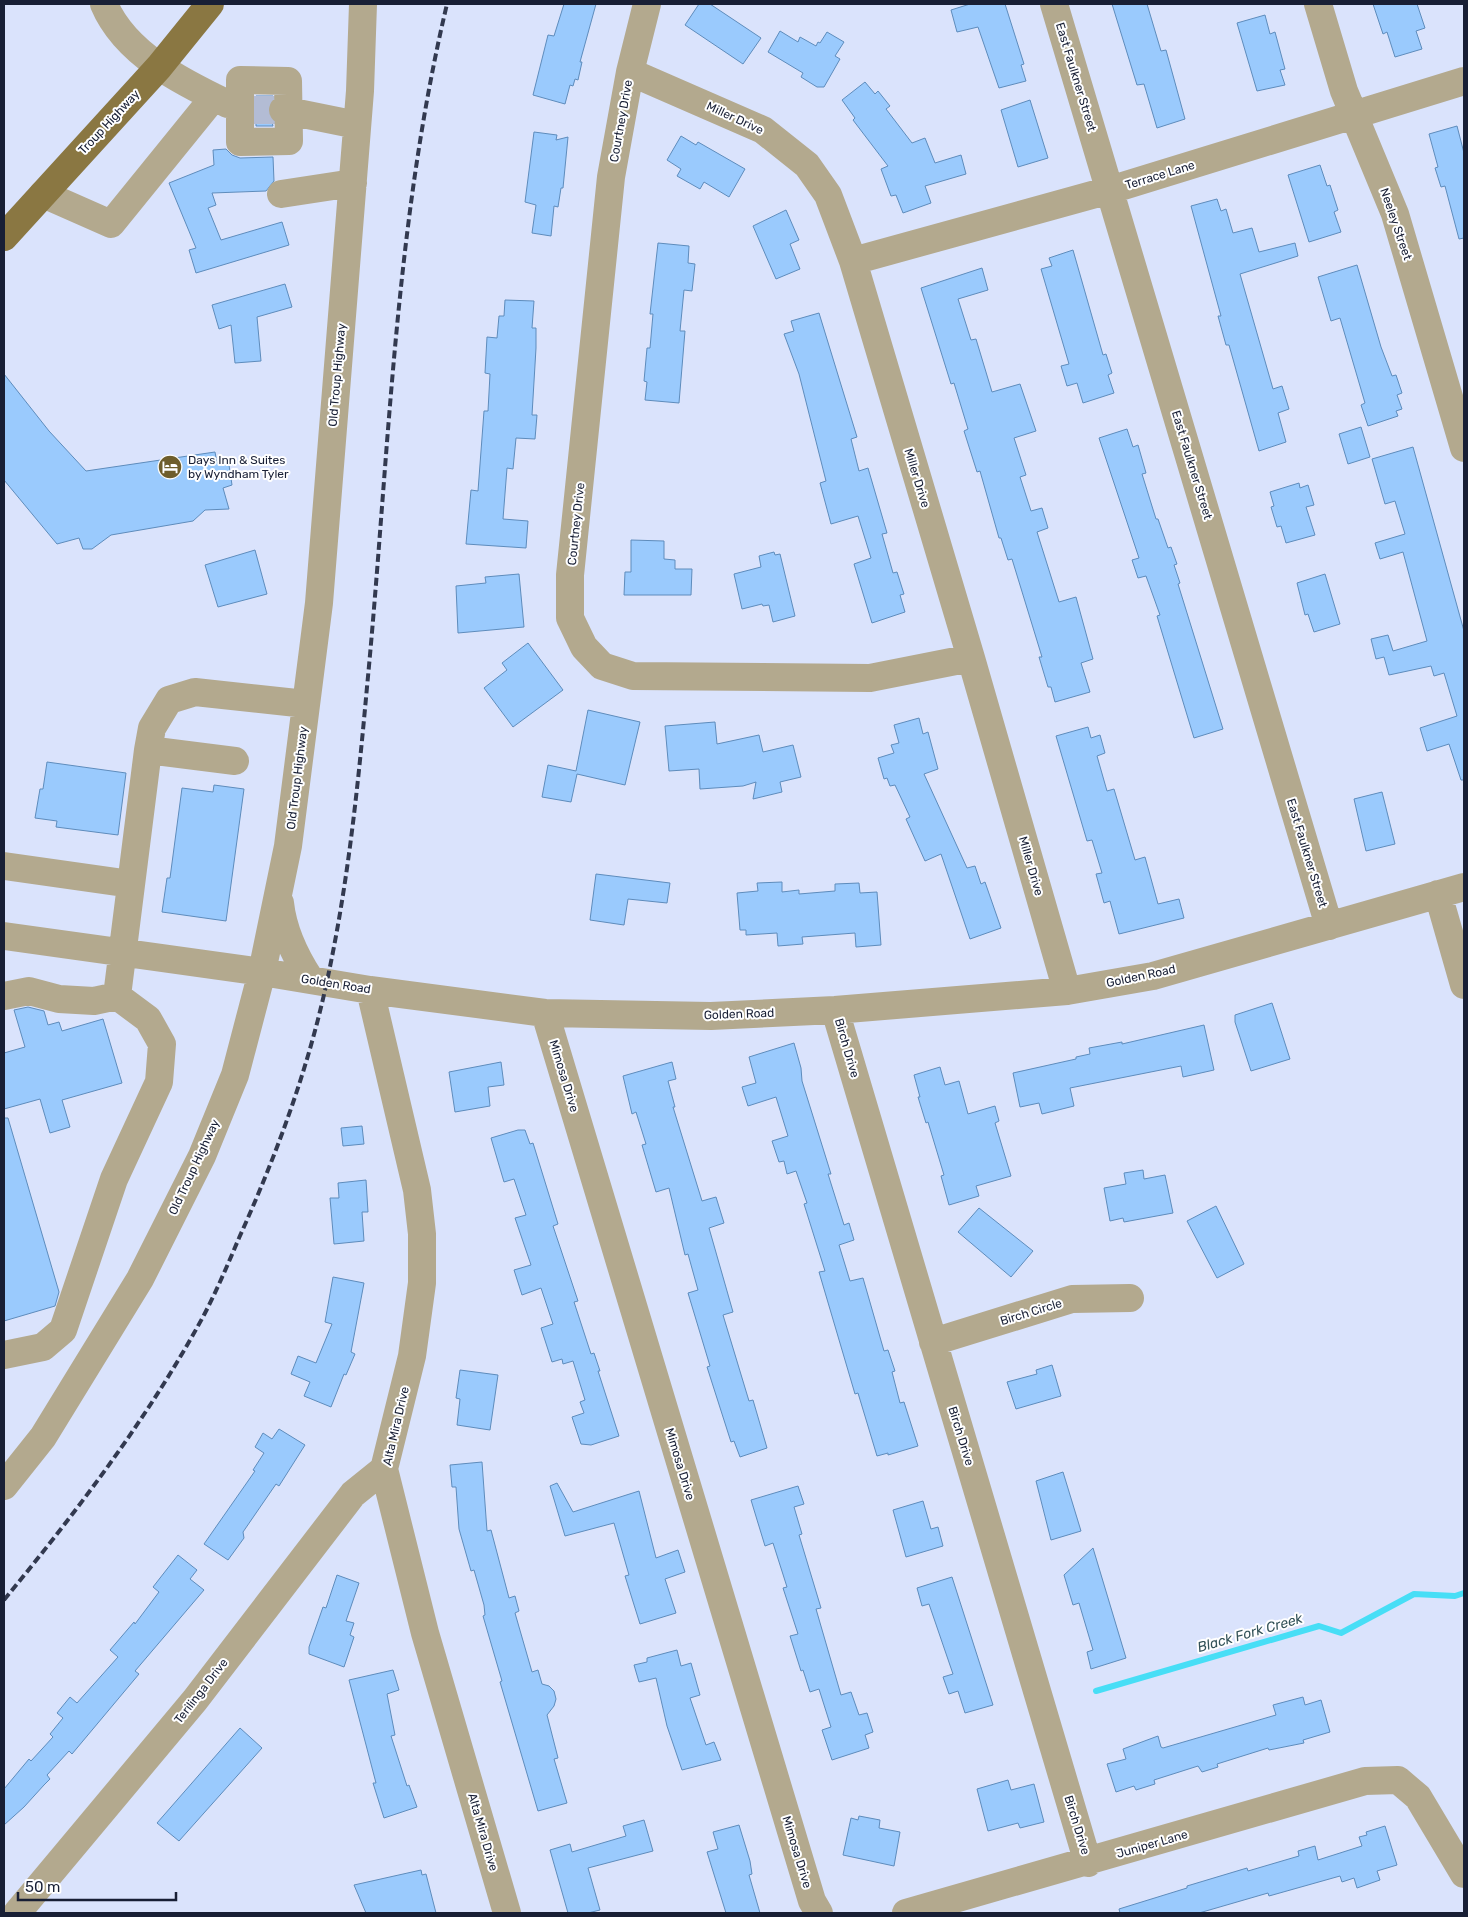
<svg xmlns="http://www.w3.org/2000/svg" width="1468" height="1917" font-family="Rubik,sans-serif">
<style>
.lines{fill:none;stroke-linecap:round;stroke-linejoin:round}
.stream{stroke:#47def6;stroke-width:6}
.building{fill:#9acafd;stroke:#5e8cbc}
.minor-tunnel{stroke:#b3bcd4;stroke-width:28;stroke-dasharray:28 14;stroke-linecap:butt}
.minor{stroke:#b3a98e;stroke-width:28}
.major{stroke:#8a7742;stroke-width:28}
.rail{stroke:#32394f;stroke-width:4;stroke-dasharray:8 4;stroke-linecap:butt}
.labels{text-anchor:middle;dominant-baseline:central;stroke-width:4;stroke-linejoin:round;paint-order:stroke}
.street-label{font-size:12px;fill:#181f35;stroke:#fff}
.poi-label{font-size:12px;fill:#181f35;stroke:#fff;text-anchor:start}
.water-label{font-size:14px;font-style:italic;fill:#345359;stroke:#fff}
</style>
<rect width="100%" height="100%" fill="#dae3fc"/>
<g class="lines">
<path class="stream" d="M 1096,1691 L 1319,1626 L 1341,1633 L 1414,1594 L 1455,1596 L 1464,1593"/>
</g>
<path class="building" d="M 564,4 L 596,4 L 580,62 L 582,62 L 578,80 L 575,79 L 573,86 L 570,85 L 565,104 L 533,95 L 548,35 L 554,36 Z
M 699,4 L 710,4 L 761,38 L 743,64 L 685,25 Z
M 970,4 L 1005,4 L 1024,64 L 1021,65 L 1026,81 L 999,88 L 978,27 L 957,32 L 951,10 Z
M 1112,4 L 1147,4 L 1161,51 L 1166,50 L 1185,119 L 1157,128 L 1144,84 L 1137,85 Z
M 1373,4 L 1417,4 L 1425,28 L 1416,31 L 1422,49 L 1395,57 L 1387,32 L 1383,34 Z
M 1265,15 L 1270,34 L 1275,32 L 1285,69 L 1280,70 L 1285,85 L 1257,91 L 1237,23 Z
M 780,31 L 798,42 L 800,37 L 816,46 L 818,42 L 820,43 L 827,32 L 844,42 L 835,56 L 840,59 L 824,87 L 817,87 L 801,77 L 803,73 L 768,52 Z
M 865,82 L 875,94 L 878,91 L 890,106 L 886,109 L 912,143 L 925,138 L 935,163 L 961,155 L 966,174 L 925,186 L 931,203 L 903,213 L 896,195 L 891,196 L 881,169 L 888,166 L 853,120 L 855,118 L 842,100 Z
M 256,96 L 273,96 L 268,107 L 273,126 L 256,126 Z
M 1030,100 L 1048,158 L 1018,167 L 1001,110 Z
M 1457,126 L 1464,153 L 1464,238 L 1459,239 L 1445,186 L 1441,187 L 1435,168 L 1438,167 L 1429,134 Z
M 534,132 L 557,135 L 556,140 L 568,137 L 563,188 L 561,188 L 558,207 L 554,206 L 551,236 L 532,233 L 536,205 L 525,202 Z
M 681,136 L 696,145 L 698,142 L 745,169 L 729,197 L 704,182 L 700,189 L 677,176 L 681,169 L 667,160 Z
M 226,149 L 232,155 L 240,158 L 273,157 L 274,181 L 266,191 L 212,193 L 216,205 L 208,208 L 221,240 L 282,222 L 289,245 L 196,273 L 189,250 L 196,248 L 169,183 L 214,165 L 213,150 Z
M 1320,165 L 1327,186 L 1330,185 L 1338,210 L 1334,212 L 1341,232 L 1309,242 L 1288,175 Z
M 1217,199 L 1221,211 L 1226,209 L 1233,233 L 1252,228 L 1259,252 L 1295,243 L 1298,256 L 1240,274 L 1273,389 L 1282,386 L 1289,409 L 1278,413 L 1286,442 L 1259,451 L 1229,345 L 1226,345 L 1218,316 L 1221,316 L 1191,206 Z
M 786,210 L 799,240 L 790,244 L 800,269 L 776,279 L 753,226 Z
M 658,243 L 689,246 L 688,263 L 695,264 L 692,291 L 684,290 L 680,331 L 685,331 L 679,403 L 645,400 L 647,382 L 644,381 L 647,348 L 650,348 L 653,314 L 650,314 Z
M 1073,250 L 1103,355 L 1106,354 L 1112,373 L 1108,375 L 1114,393 L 1083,403 L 1077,383 L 1067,386 L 1061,366 L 1069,364 L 1041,269 L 1052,266 L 1049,258 Z
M 1357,265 L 1381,347 L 1392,376 L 1396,375 L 1402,393 L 1397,395 L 1402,409 L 1396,411 L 1398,416 L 1368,426 L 1361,405 L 1365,403 L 1340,318 L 1331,321 L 1318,277 Z
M 982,268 L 988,290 L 958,299 L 971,340 L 976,339 L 992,392 L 1020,384 L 1036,431 L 1014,438 L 1026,475 L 1020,477 L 1031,511 L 1042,508 L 1048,528 L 1037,532 L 1059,602 L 1076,597 L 1093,659 L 1081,663 L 1090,692 L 1055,702 L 1051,687 L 1048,687 L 1039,657 L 1042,657 L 1012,559 L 1008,560 L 1001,538 L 999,538 L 980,471 L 977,472 L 964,431 L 968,429 L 954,383 L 951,384 L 921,288 Z
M 285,284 L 292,307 L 257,317 L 261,361 L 235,363 L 231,325 L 219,329 L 212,305 Z
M 505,300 L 534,301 L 532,328 L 536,328 L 536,348 L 532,415 L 537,415 L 535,439 L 516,438 L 513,469 L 507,468 L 503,519 L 528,521 L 526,548 L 466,544 L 471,490 L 478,491 L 484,411 L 488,411 L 490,374 L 485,373 L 487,337 L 497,338 L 499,316 L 504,316 Z
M 819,313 L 857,437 L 851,439 L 859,471 L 868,468 L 887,533 L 882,534 L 893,573 L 897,572 L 904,594 L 900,595 L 905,612 L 872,623 L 854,564 L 871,558 L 858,516 L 831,524 L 820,483 L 826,481 L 799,374 L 784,334 L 794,331 L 791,321 Z
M 4,374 L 49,431 L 86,471 L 215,452 L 217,463 L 229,465 L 232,485 L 223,488 L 229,509 L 205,510 L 193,521 L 111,535 L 92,549 L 83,549 L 79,538 L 57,544 L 4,480 Z
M 1361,427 L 1370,457 L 1348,464 L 1339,434 Z
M 1127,429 L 1133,447 L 1138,445 L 1146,473 L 1142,474 L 1156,519 L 1158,519 L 1168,548 L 1171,547 L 1177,564 L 1174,565 L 1180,583 L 1178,584 L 1223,729 L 1194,738 L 1157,616 L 1160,615 L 1146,576 L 1138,578 L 1132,560 L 1139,558 L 1099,438 Z
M 1413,447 L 1464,631 L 1464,780 L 1461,780 L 1449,744 L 1427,751 L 1420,728 L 1457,716 L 1444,673 L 1434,676 L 1431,666 L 1389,675 L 1384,657 L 1376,659 L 1371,639 L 1388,635 L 1393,651 L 1427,641 L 1403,552 L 1380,559 L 1375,543 L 1405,534 L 1395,501 L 1385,504 L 1372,459 Z
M 1299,483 L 1300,488 L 1308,485 L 1314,505 L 1306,507 L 1315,535 L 1286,543 L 1281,526 L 1277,527 L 1271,507 L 1274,506 L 1270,492 Z
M 631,540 L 664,541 L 664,559 L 675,560 L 675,569 L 692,569 L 691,595 L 624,595 L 625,572 L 631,572 Z
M 255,550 L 267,594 L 218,607 L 205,565 Z
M 774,552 L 775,555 L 780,554 L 795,616 L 773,622 L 769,605 L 763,606 L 762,604 L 742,609 L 734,574 L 761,567 L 759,556 Z
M 519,574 L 524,627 L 458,633 L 456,586 L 486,583 L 485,577 Z
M 1325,574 L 1340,624 L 1314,632 L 1308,614 L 1305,615 L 1297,583 Z
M 528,643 L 563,690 L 513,727 L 484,688 L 507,670 L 502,663 Z
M 588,710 L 640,722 L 625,785 L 577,774 L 571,802 L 542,797 L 548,765 L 576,771 Z
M 919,718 L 923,734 L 928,732 L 938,769 L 924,774 L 967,868 L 975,866 L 981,884 L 985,882 L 1001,928 L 970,939 L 941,854 L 925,861 L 906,819 L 910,817 L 895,785 L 890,786 L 887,778 L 884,779 L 878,758 L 894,753 L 891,745 L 899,743 L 894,725 Z
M 715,722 L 717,744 L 759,735 L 763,752 L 793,745 L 801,777 L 780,782 L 782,792 L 753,799 L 756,782 L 743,786 L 700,789 L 699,769 L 669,771 L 665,726 Z
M 1088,727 L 1091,738 L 1100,735 L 1105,753 L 1097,756 L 1107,791 L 1114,789 L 1135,860 L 1145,857 L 1158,904 L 1179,899 L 1184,918 L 1119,934 L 1110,901 L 1104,903 L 1096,874 L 1102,873 L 1092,840 L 1087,841 L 1056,736 Z
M 47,762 L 126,773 L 118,835 L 56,827 L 57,821 L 35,818 L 40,789 L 43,789 Z
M 214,785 L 244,789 L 226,921 L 162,912 L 167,878 L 170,878 L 182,788 L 213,792 Z
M 1382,792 L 1395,844 L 1366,851 L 1354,799 Z
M 596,874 L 670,883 L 667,903 L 628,899 L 624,925 L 590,920 Z
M 782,882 L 782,892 L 799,890 L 799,894 L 835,891 L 835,884 L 859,883 L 860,893 L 877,892 L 881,945 L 856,947 L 855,933 L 802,937 L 803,944 L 778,946 L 777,933 L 746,935 L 746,930 L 740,930 L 737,893 L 758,891 L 757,883 Z
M 1272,1003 L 1290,1059 L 1251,1071 L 1235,1022 L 1235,1015 Z
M 28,1007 L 44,1011 L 48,1025 L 59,1022 L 62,1031 L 103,1019 L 122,1083 L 62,1100 L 70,1127 L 50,1133 L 40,1099 L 4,1109 L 4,1053 L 25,1047 L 14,1010 Z
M 1204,1025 L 1214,1070 L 1183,1077 L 1181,1066 L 1070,1088 L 1074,1106 L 1042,1114 L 1039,1103 L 1020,1107 L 1013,1073 L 1076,1059 L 1076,1057 L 1090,1054 L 1089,1048 L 1122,1042 L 1122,1044 Z
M 794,1043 L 801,1068 L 802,1081 L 831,1174 L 828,1174 L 844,1225 L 849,1223 L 854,1240 L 839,1245 L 850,1281 L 863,1278 L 884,1351 L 888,1350 L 895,1371 L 892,1372 L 900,1403 L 904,1402 L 918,1446 L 888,1455 L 888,1453 L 877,1456 L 858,1393 L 855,1394 L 819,1272 L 825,1271 L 804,1204 L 807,1203 L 796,1171 L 787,1174 L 784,1161 L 779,1162 L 772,1141 L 788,1136 L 776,1097 L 748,1106 L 742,1087 L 756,1083 L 749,1057 Z
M 501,1062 L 504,1085 L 488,1087 L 490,1106 L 455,1112 L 449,1072 Z
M 672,1062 L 676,1079 L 668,1081 L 675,1107 L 673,1107 L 702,1201 L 716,1197 L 724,1223 L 709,1228 L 733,1312 L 723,1315 L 749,1401 L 753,1400 L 767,1448 L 740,1457 L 734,1441 L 731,1442 L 707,1367 L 710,1366 L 688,1293 L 698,1290 L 688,1254 L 685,1255 L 669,1188 L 656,1192 L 642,1145 L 646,1144 L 636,1112 L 632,1114 L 623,1076 Z
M 940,1067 L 945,1085 L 959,1081 L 968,1114 L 995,1106 L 999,1121 L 995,1123 L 1011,1176 L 976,1186 L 979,1196 L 949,1205 L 941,1176 L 944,1175 L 928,1122 L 926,1123 L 918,1097 L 920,1097 L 914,1075 Z
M 4,1118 L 8,1118 L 59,1292 L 55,1306 L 4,1321 Z
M 362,1126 L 364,1144 L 343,1146 L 341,1128 Z
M 518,1130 L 525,1130 L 530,1144 L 533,1143 L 558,1224 L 553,1226 L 578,1301 L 574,1302 L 591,1354 L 594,1353 L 600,1371 L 598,1371 L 619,1436 L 591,1445 L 581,1444 L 572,1417 L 584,1413 L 580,1402 L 585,1400 L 573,1361 L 563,1364 L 562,1359 L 552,1362 L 541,1328 L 553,1324 L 541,1288 L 522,1295 L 514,1270 L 531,1265 L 515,1218 L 526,1215 L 514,1179 L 504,1182 L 491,1138 Z
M 1143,1170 L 1144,1179 L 1165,1175 L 1173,1213 L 1124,1222 L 1123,1218 L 1110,1221 L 1104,1188 L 1126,1184 L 1124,1173 Z
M 366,1180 L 368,1212 L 362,1212 L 364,1241 L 334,1244 L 330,1198 L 339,1198 L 338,1183 Z
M 1216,1206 L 1244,1264 L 1217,1278 L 1187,1221 Z
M 979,1208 L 1033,1251 L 1011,1277 L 958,1232 Z
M 333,1277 L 364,1283 L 351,1352 L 355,1354 L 346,1375 L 344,1374 L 331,1407 L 304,1396 L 310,1382 L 291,1374 L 298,1356 L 316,1363 L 332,1324 L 325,1322 Z
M 1052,1365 L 1061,1396 L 1016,1409 L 1007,1382 L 1037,1374 L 1036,1370 Z
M 460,1370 L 498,1375 L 490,1430 L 457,1425 L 460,1399 L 456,1398 Z
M 279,1429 L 305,1445 L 279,1486 L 276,1484 L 243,1532 L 244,1538 L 228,1560 L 204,1544 L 255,1471 L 253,1470 L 264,1453 L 255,1447 L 263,1433 L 272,1439 Z
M 482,1462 L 487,1531 L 491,1530 L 509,1598 L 515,1596 L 519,1611 L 515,1613 L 532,1672 L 538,1670 L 542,1684 L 549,1686 L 554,1691 L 556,1699 L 554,1706 L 547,1715 L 558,1758 L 554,1759 L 567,1803 L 538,1811 L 500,1682 L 502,1681 L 483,1616 L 485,1615 L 484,1605 L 474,1570 L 471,1571 L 459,1529 L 456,1487 L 452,1487 L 450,1465 Z
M 1063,1472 L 1081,1531 L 1051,1540 L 1036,1481 Z
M 557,1483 L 573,1512 L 639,1491 L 656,1558 L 678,1550 L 685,1572 L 665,1579 L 676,1613 L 640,1624 L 625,1576 L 629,1575 L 614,1523 L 565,1536 L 550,1486 Z
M 798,1486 L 804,1504 L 794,1507 L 802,1534 L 799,1535 L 821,1608 L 816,1609 L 841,1695 L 851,1692 L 859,1715 L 867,1713 L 873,1732 L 865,1735 L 869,1748 L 832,1760 L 822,1730 L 831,1727 L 819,1689 L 810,1692 L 803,1670 L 801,1671 L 790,1636 L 798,1634 L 783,1588 L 787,1587 L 773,1543 L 765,1546 L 751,1500 Z
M 923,1501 L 931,1529 L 938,1527 L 943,1546 L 906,1557 L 893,1510 Z
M 1093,1548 L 1126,1658 L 1091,1669 L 1087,1652 L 1093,1650 L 1079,1603 L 1073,1605 L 1064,1575 Z
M 178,1555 L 197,1570 L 190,1579 L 204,1590 L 135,1671 L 139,1674 L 72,1754 L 69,1751 L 47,1775 L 50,1779 L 44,1785 L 24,1807 L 4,1825 L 4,1789 L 29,1759 L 31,1761 L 53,1737 L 50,1734 L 63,1718 L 57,1713 L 70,1697 L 77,1703 L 118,1657 L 110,1650 L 134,1622 L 135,1624 L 159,1592 L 153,1587 Z
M 337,1575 L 359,1583 L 346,1621 L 354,1623 L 350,1635 L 354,1637 L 344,1667 L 309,1654 L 309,1647 L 323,1607 L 326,1608 Z
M 952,1577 L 993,1705 L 965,1713 L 958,1691 L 949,1694 L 943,1677 L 953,1674 L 929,1604 L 922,1606 L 917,1588 Z
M 677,1650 L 681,1666 L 691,1663 L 700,1695 L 690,1698 L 706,1745 L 714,1742 L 721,1760 L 682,1770 L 667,1726 L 656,1678 L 639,1682 L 634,1665 L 647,1662 L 647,1658 Z
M 393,1670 L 399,1690 L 387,1694 L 395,1735 L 391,1736 L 407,1786 L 409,1785 L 417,1807 L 384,1818 L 373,1783 L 376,1783 L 349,1680 Z
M 1303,1697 L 1305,1705 L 1321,1700 L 1330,1732 L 1303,1740 L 1304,1743 L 1269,1750 L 1268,1748 L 1217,1764 L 1218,1767 L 1202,1772 L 1198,1766 L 1154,1780 L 1155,1784 L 1136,1790 L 1134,1786 L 1116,1792 L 1107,1764 L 1126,1759 L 1123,1749 L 1158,1736 L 1161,1747 L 1163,1748 L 1276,1715 L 1273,1705 Z
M 240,1728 L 262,1748 L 179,1841 L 157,1823 Z
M 1008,1780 L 1011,1790 L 1034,1784 L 1044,1822 L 1020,1828 L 1018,1823 L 988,1831 L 977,1789 Z
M 859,1816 L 880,1820 L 879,1828 L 900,1832 L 894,1866 L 843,1855 L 851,1818 L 858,1820 Z
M 644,1820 L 653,1851 L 588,1868 L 600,1910 L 588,1913 L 568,1913 L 550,1850 L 570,1844 L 572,1852 L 626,1836 L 623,1826 Z
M 739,1825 L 750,1861 L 752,1874 L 749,1875 L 760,1913 L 726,1913 L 707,1852 L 718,1849 L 713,1832 Z
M 1385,1826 L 1397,1865 L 1377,1871 L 1380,1880 L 1357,1888 L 1354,1878 L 1342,1882 L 1340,1876 L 1269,1896 L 1268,1893 L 1199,1913 L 1120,1913 L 1119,1909 L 1187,1888 L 1187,1886 L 1247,1868 L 1248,1871 L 1299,1856 L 1298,1851 L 1315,1846 L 1318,1860 L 1362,1846 L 1359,1837 L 1367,1835 L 1366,1832 Z
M 421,1870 L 422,1875 L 426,1874 L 436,1913 L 366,1913 L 354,1885 Z"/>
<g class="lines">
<path class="minor-tunnel" d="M 248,110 L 283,110"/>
<path class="minor" d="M 104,4 C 125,54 182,82 228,104
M 647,4 L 630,72 L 611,177 L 570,575 L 570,618 L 584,647 L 602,666 L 633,676 L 870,678 L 971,658
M 1054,4 L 1329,926
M 1318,4 L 1344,91 L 1395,214 L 1464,448
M 630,72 L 763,130 L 807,165 L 828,195 L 853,261 L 971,658 L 1067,991
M 240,80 L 288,81 L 289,141 L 240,142 Z
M 283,110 L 357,125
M 43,194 L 111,224 L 214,97
M 281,194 L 353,183
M 853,261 L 1110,190 L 1464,81
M 235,761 L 148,750 L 152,728 L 169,700 L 195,692 L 306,704
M 4,866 L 131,884
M 1438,894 L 1464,985
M 280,903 C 283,931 295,956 310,979
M 4,936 L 262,972 L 370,990 L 545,1013 L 711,1016 L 835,1010 L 1067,991 L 1153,976 L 1464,887
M 370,990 L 417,1190 L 422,1234 L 422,1283 L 412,1356 L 384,1469 L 425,1633 L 507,1913
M 4,996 L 29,991 L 59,999 L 94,1001 L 117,996 L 148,1019 L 162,1044 L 159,1082 L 114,1179 L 63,1330 L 43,1347 L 4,1355
M 117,996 L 148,750
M 835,1010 L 1088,1863
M 545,1013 L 812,1901 L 819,1913
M 933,1342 L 1072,1299 L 1130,1298
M 4,1486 L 43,1437 L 140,1279 L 202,1156 L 235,1075 L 262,972 L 288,846 L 319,603 L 360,91 L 363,4
M 17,1913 L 195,1700 L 353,1494 L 384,1469
M 906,1913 L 1365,1781 L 1398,1780 L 1418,1797 L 1464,1874"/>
<path class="major" d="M 4,237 L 159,67 L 210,4"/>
<path class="rail" d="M 4,1600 C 77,1511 149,1417 204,1315 C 217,1290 228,1264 239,1238 C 276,1156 308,1070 327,981 C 348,884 358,786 367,687 C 389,459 394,227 447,4"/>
</g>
<defs>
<g id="hotel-disc" transform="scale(1.25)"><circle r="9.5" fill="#6e5d2b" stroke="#fff"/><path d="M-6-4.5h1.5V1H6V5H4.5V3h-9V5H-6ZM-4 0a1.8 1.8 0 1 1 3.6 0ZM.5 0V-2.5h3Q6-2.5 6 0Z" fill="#fff"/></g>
</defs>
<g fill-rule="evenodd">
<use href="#hotel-disc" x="170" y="467"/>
</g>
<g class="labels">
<g class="street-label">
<text transform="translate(1076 77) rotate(73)">East Faulkner Street</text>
<text transform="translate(735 118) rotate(25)">Miller Drive</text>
<text transform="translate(621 121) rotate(-80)">Courtney Drive</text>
<text transform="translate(109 122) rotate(-47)">Troup Highway</text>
<text transform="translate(1160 175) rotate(-17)">Terrace Lane</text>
<text transform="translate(1396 224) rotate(71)">Neeley Street</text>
<text transform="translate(337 375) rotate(-85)">Old Troup Highway</text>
<text transform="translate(1192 465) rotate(73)">East Faulkner Street</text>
<text transform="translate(917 478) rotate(73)">Miller Drive</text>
<text transform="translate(576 524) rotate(-84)">Courtney Drive</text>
<text transform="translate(297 778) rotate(-83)">Old Troup Highway</text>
<text transform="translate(1307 853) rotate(73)">East Faulkner Street</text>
<text transform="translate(1031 866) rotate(74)">Miller Drive</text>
<text transform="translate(1141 976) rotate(-12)">Golden Road</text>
<text transform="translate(336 984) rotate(9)">Golden Road</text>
<text transform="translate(739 1014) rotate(-2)">Golden Road</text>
<text transform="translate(847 1048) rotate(74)">Birch Drive</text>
<text transform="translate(564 1076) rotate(73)">Mimosa Drive</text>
<text transform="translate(194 1167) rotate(-65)">Old Troup Highway</text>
<text transform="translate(1031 1312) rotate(-17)">Birch Circle</text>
<text transform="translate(396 1426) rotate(-77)">Alta Mira Drive</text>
<text transform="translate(961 1436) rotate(73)">Birch Drive</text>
<text transform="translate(680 1464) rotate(73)">Mimosa Drive</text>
<text transform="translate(201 1691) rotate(-52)">Terilinga Drive</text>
<text transform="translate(1077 1825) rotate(73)">Birch Drive</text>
<text transform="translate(483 1832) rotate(74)">Alta Mira Drive</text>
<text transform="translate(1152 1844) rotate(-16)">Juniper Lane</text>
<text transform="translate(797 1852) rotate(73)">Mimosa Drive</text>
</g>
<g class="poi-label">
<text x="188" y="460">Days Inn &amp; Suites<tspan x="188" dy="14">by Wyndham Tyler</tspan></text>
</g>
<g class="water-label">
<text transform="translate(1250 1633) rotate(-16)">Black Fork Creek</text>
</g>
</g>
<rect width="1468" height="1917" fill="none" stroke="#181f35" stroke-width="10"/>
<path d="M18 1892v8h158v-8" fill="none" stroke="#181f35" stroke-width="2.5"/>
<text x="25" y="1892" font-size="15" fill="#181f35" stroke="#ffffff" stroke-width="4" paint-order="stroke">50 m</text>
</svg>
